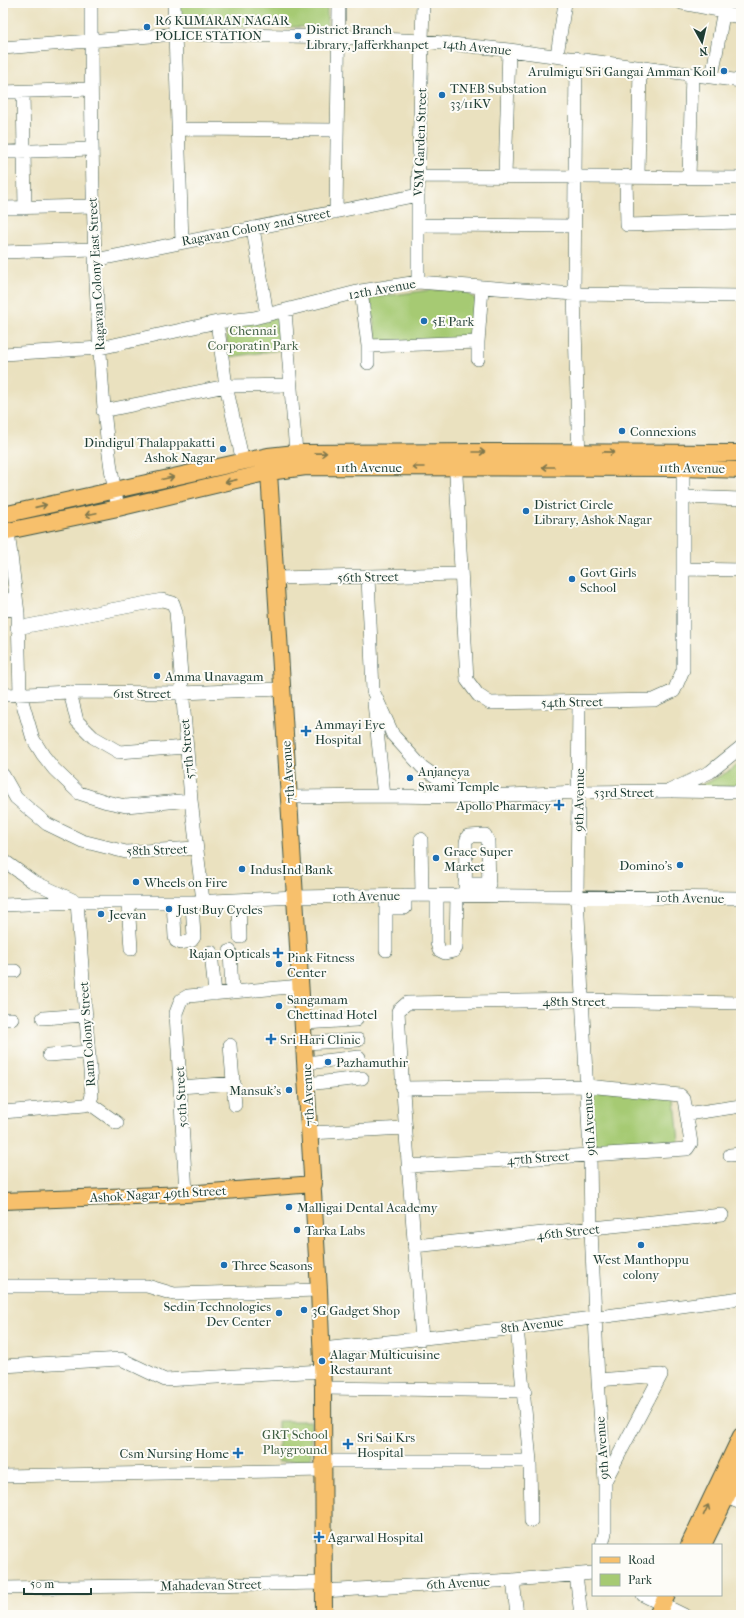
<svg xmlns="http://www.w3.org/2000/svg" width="744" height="1618" font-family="'IM FELL French Canon',serif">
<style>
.green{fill:#a6ca73;stroke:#628454}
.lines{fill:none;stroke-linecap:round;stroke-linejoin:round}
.minor-casing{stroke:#3d5649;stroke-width:14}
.major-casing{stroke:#3d5649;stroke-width:18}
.minor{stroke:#fff;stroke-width:13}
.major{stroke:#f7c06c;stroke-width:16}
.oneway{stroke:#80784d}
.poi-dot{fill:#1f6fb2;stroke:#fdfcf7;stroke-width:1.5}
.labels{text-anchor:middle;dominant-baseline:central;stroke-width:4;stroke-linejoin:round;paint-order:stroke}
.poi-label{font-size:13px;fill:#1f3d34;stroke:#fdfcf7;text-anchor:start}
.street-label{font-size:13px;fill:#1f3d34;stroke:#fdfcf7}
.park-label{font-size:13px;fill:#416044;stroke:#fdfcf7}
</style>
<rect width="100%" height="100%" fill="#fdfcf7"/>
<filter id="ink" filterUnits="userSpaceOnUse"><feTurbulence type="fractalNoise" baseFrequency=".025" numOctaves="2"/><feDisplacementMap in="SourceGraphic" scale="8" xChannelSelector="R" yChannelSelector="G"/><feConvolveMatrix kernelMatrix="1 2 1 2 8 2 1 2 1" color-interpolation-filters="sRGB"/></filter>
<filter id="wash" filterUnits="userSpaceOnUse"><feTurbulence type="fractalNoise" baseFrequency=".012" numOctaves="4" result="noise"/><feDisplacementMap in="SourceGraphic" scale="16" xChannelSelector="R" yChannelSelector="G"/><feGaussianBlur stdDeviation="0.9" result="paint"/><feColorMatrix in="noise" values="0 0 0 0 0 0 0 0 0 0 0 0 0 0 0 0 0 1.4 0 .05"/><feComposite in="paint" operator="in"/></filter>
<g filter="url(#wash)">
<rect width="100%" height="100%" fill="#eae1bf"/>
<path class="green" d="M 175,3 L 327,3 L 327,27 L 175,27 Z
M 464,289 L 476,300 L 472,342 L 377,345 L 370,298 L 430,290 Z
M 277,317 L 281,350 L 229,357 L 225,324 Z
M 741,760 L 741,787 L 697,788 L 733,769 Z
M 588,1090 L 674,1090 L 679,1141 L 590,1150 Z
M 278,1421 L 311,1421 L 311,1461 L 278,1462 Z"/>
</g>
<g filter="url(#ink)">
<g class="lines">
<g class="minor-casing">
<path id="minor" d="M 91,3 C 91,109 92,215 98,321 C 102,384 105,446 118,508
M 174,3 L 182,242
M 682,3 L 724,11
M 724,14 L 741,17
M 3,48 L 175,34 L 338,37 L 423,41 L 509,50 L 741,81
M 557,55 L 565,3
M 576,58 L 574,294 L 579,461
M 712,77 L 725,3
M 3,92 L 91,89
M 23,92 L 25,208
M 178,129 L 337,130
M 3,152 L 92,149
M 505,175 L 509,50
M 419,176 L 741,178
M 626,176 L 627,225 L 741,222
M 638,177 L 640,67
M 689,177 L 692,74
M 3,208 L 93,206
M 336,212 L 339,3
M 418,225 L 574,226
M 253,228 L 267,315
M 3,252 L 94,249
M 95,260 L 418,195
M 418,282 L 418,195 L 423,3
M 361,291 L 368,346 L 478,342 L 482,288
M 285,311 L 296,453
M 217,322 L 226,386 L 243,462
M 478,342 L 478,359
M 368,346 L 368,363
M 3,354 L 100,348 L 217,322 L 254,318 L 361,291 L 418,282 L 574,294 L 741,296
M 103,411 L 226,386 L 290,385
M 455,457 L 467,680 L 478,695 L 490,703 L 654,700 L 674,691 L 683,670 L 683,459
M 684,497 L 741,499
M 8,531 L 18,613 L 20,694 L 33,739 L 43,755 L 54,769 L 79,793 L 107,802 L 126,806 L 191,800
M 684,569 L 741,570
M 368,577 L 373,691 L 393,735 L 422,767 L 465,797 L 579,792 L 669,791 L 710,772 L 741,747
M 275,578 L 461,574
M 3,610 L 14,609 L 12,598
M 17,628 L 162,600 L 173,603 L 176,612 L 191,800 L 203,901
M 70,692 L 77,721 L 93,737 L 119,752 L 186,747
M 3,695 L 70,692 L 182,693 L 282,689
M 579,702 L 577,896 L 590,1154 L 591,1230 L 598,1380 L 605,1481 L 605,1533 L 602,1545
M 374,703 L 384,796 L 465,797
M 3,775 L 16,798 L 47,824 L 82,841 L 126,852 L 196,848
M 673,791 L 741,792
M 290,797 L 384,796
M 421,839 L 422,895
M 3,860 L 32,881 L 77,902 L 192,902 L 296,897 L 422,895 L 741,898
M 465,884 L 489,884
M 437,895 L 437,943 L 439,950 L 445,953 L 454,951 L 456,948 L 457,895
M 465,895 L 466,842 L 468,836 L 485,835 L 488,841 L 489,895
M 239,900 L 240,937
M 128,902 L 131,949
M 173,902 L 175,937 L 176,941 L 181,943 L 191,941 L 194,937 L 192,902
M 3,905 L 77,902 L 92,1096 L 89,1103 L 85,1105 L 3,1112
M 386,908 L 405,908 L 405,895
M 386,950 L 386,896
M 230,951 L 232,992
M 211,952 L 215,994
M 3,971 L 15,971
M 43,1018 L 86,1015
M 3,1019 L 12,1019
M 304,1023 L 356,1020
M 305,1043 L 358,1040
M 230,1045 L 235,1105
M 49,1055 L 88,1052
M 306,1063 L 359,1057
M 306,1084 L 362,1078
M 180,1087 L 234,1083
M 402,1088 L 587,1086 L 680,1095 L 684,1099 L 691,1143 L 687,1149 L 409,1166
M 89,1103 L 117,1123
M 687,1114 L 741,1106
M 310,1133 L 405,1128
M 730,1155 L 741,1154
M 186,1194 L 176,1013 L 181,1000 L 188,996 L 301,986
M 414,1246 L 722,1215
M 3,1286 L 147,1286 L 174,1294 L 319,1290
M 517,1328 L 530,1461 L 531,1521
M 422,1339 C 413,1230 404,1120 398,1011 L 407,1003 L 583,1000 L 741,1003
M 322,1349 L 517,1328 L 741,1298
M 3,1366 L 121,1359 L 165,1380 L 322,1371
M 598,1380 L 661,1375 L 605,1481
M 323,1388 L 525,1391
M 323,1461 L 530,1461
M 3,1476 L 323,1470
M 726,1497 L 741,1503
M 576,1575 L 581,1615
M 513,1580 L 517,1615
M 3,1588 L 323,1583
M 323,1591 L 513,1580 L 593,1573
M 643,1595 L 684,1615"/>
</g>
<g class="major-casing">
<path id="major" d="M 268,456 L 319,1290 L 323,1388 L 324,1615
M 3,515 L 268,456 L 296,453 L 485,452 L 741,453
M 3,532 L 118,508 L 269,472 L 306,467 L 683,468 L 741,470
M 3,1201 L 186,1194 L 314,1184
M 689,1545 L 741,1436
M 703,1545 L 741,1467
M 657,1615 L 667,1595"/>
</g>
<use href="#minor" class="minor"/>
<use href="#major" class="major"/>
</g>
<defs><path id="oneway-shaft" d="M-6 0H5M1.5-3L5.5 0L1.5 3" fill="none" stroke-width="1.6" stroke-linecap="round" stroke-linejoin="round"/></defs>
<g class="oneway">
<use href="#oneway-shaft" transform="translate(479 452)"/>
<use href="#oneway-shaft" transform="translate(609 452) rotate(1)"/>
<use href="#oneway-shaft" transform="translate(321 453) rotate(-1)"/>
<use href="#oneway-shaft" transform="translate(418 467) rotate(180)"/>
<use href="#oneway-shaft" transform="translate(548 467) rotate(-180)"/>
<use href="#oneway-shaft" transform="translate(168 478) rotate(-12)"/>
<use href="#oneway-shaft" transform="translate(231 481) rotate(167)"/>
<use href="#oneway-shaft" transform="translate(41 506) rotate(-13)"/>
<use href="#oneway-shaft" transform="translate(91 514) rotate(168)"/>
<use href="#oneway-shaft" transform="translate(706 1510) rotate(-65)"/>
</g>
</g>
<g class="poi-dot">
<circle cx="147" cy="27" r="4"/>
<circle cx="298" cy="36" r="4"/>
<circle cx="724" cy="71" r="4"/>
<circle cx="442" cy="95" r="4"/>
<circle cx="424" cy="321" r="4"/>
<circle cx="622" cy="431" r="4"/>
<circle cx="223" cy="449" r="4"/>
<circle cx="526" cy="511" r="4"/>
<circle cx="572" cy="579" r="4"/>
<circle cx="157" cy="676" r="4"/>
<path d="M304 725h4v4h4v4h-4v4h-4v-4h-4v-4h4z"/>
<circle cx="410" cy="778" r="4"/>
<path d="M557 799h4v4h4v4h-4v4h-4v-4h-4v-4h4z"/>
<circle cx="436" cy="858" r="4"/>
<circle cx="680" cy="865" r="4"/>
<circle cx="242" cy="869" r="4"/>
<circle cx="136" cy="882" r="4"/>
<circle cx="169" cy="909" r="4"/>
<circle cx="101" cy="914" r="4"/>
<path d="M276 947h4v4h4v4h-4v4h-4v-4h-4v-4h4z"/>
<circle cx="279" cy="964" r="4"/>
<circle cx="279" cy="1006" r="4"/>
<path d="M269 1033h4v4h4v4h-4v4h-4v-4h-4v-4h4z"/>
<circle cx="328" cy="1062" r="4"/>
<circle cx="289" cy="1090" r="4"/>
<circle cx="289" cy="1207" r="4"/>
<circle cx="297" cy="1230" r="4"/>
<circle cx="641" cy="1245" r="4"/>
<circle cx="224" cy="1265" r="4"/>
<circle cx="304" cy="1310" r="4"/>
<circle cx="279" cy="1313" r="4"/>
<circle cx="322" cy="1361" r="4"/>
<path d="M346 1438h4v4h4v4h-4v4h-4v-4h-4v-4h4z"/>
<path d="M236 1447h4v4h4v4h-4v4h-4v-4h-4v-4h4z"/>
<path d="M317 1531h4v4h4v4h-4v4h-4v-4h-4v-4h4z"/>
</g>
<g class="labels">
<g class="poi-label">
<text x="155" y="20">R6 KUMARAN NAGAR<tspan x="155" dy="15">POLICE STATION</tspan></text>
<text x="306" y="29">District Branch<tspan x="306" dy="15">Library, Jafferkhanpet</tspan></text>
<text x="716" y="71" text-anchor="end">Arulmigu Sri Gangai Amman Koil</text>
<text x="450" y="88">TNEB Substation<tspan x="450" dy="15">33/11KV</tspan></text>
<text x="432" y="321">5E Park</text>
<text x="630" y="431">Connexions</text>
<text x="215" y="442" text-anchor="end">Dindigul Thalappakatti<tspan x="215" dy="15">Ashok Nagar</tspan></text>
<text x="534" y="504">District Circle<tspan x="534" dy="15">Library, Ashok Nagar</tspan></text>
<text x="580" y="572">Govt Girls<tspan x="580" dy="15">School</tspan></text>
<text x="165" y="676">Amma Unavagam</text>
<text x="315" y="724">Ammayi Eye<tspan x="315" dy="15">Hospital</tspan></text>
<text x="418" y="771">Anjaneya<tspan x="418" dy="15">Swami Temple</tspan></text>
<text x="551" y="805" text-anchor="end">Apollo Pharmacy</text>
<text x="444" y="851">Grace Super<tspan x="444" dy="15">Market</tspan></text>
<text x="672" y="865" text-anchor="end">Domino's</text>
<text x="250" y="869">IndusInd Bank</text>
<text x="144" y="882">Wheels on Fire</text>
<text x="177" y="909">Just Buy Cycles</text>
<text x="109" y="914">Jeevan</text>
<text x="270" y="953" text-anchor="end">Rajan Opticals</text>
<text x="287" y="957">Pink Fitness<tspan x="287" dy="15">Center</tspan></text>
<text x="287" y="999">Sangamam<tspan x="287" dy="15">Chettinad Hotel</tspan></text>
<text x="280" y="1039">Sri Hari Clinic</text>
<text x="336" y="1062">Pazhamuthir</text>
<text x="281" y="1090" text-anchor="end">Mansuk's</text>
<text x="297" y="1207">Malligai Dental Academy</text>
<text x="305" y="1230">Tarka Labs</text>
<text x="641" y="1259" text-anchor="middle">West Manthoppu<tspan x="641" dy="15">colony</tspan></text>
<text x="232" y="1265">Three Seasons</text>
<text x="271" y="1306" text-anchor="end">Sedin Technologies<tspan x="271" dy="15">Dev Center</tspan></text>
<text x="312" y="1310">3G Gadget Shop</text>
<text x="330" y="1354">Alagar Multicuisine<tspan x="330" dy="15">Restaurant</tspan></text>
<text x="357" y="1437">Sri Sai Krs<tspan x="357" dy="15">Hospital</tspan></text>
<text x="229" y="1453" text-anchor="end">Csm Nursing Home</text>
<text x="328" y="1537">Agarwal Hospital</text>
</g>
<g class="street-label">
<text transform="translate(477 47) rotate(6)">14th Avenue</text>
<text transform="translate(420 142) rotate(-88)">VSM Garden Street</text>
<text transform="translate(256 227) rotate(-11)">Ragavan Colony 2nd Street</text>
<text transform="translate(96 274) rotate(-93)">Ragavan Colony East Street</text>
<text transform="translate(382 289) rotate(-10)">12th Avenue</text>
<text x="369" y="467">11th Avenue</text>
<text transform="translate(692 468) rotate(1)">11th Avenue</text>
<text transform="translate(368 577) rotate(-1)">56th Street</text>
<text x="142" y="693">61st Street</text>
<text transform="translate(572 702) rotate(-1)">54th Street</text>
<text transform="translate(187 749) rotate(-95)">57th Street</text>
<text transform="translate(288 772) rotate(-94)">7th Avenue</text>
<text x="624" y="792">53rd Street</text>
<text transform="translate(579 800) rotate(-89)">9th Avenue</text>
<text transform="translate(157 850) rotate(-2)">58th Street</text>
<text transform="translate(366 896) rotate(-1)">10th Avenue</text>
<text transform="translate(690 898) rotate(1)">10th Avenue</text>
<text x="574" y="1001">48th Street</text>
<text transform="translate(87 1034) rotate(-94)">Ram Colony Street</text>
<text transform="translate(308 1095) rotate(-93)">7th Avenue</text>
<text transform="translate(181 1097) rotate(-93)">50th Street</text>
<text transform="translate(589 1124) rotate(-93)">9th Avenue</text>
<text transform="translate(538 1158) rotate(-4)">47th Street</text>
<text transform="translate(158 1194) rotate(-3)">Ashok Nagar 49th Street</text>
<text transform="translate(568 1232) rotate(-6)">46th Street</text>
<text transform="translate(532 1325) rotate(-7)">8th Avenue</text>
<text transform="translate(602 1448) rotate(-94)">9th Avenue</text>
<text transform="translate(458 1583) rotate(-3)">6th Avenue</text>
<text transform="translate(211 1585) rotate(-1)">Mahadevan Street</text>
</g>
<g class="park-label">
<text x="253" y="330">Chennai<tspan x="253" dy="15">Corporatin Park</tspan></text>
<text x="295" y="1434">GRT School<tspan x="295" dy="15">Playground</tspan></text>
</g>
</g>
<rect width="744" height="1618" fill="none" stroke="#fdfcf7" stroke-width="16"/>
<rect x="592" y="1544" width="130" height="52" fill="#fdfcf7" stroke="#a4b0a9"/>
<rect x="600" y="1557" width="20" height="6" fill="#f7c06c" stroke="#a4b0a9"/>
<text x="628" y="1564" font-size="12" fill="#1f3d34">Road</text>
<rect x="600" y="1574" width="20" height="12" fill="#a6ca73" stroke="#a4b0a9"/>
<text x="628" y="1584" font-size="12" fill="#1f3d34">Park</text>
<g transform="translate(702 42) rotate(172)" stroke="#fdfcf7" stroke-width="3" paint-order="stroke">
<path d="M0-3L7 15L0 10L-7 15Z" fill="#1f3d34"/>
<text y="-6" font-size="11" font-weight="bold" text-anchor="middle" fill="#1f3d34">N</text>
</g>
<path d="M24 1588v6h67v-6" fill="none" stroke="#1f3d34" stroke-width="2"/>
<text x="30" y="1588" font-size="12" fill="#1f3d34" stroke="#fdfcf7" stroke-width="3" paint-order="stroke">50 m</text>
</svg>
